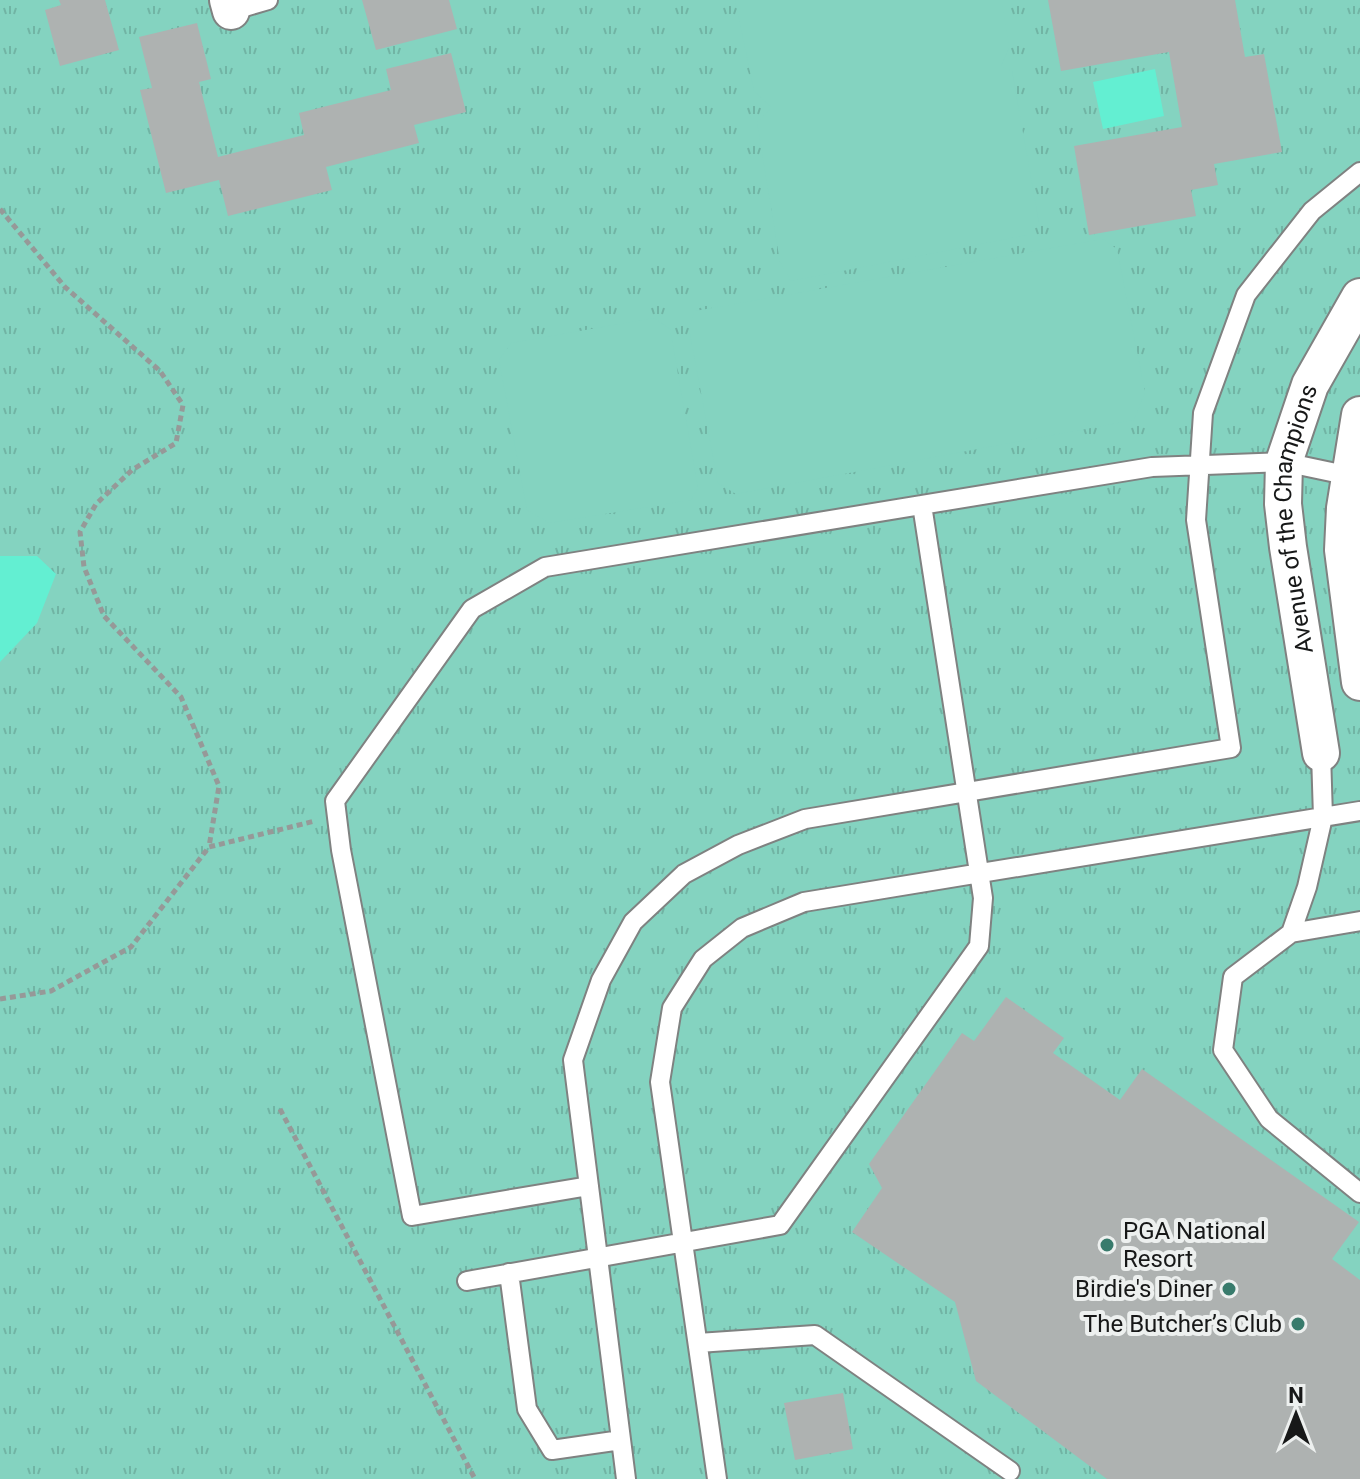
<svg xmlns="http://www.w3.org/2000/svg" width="1360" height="1479" font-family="Roboto,sans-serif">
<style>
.grass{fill:url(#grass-tufts)}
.green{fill:#84d3c0}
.water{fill:#63efd2}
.building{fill:#aeb2b1}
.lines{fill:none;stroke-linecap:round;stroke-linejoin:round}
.lane-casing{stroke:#7f8281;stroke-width:22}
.street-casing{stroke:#7f8281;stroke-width:40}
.path{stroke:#969998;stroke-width:5;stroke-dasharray:6 4;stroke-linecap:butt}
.lane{stroke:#fff;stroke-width:18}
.street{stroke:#fff;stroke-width:36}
.poi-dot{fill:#387b6c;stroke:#edf0ef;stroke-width:3}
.labels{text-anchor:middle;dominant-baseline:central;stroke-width:8;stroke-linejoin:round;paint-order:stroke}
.street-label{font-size:24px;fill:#171818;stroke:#edf0ef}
.poi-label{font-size:24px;fill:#171818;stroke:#edf0ef;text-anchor:end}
</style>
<defs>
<pattern id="grass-tufts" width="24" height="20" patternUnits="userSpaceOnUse" patternTransform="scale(2)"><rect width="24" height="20" fill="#84d3c0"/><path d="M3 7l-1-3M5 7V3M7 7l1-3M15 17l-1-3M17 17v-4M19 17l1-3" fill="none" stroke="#71b4a4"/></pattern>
</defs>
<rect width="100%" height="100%" fill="#edf0ef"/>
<path class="grass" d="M 0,0 L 1360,0 L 1360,1479 L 0,1479 Z"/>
<path class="green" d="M 735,0 L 1001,0 L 1009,48 L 1001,66 L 1012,71 L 1039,223 L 1027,235 L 791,281 L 780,262 L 757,122 L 772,108 L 754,91 Z
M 1103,239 L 1117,249 L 1145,392 L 1134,420 L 736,494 L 718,483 L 689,329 L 695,311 Z
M 654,318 L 670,329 L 698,488 L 691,500 L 549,523 L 527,510 L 499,360 L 511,343 Z"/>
<path class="water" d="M 1155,69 L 1164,116 L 1103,129 L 1093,82 Z
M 0,556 L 37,556 L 56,574 L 37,623 L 0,662 Z"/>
<path class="building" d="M 59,0 L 105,0 L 119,50 L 60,66 L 45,10 L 61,5 Z
M 362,0 L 449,0 L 457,29 L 376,50 Z
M 1048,0 L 1235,0 L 1245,57 L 1264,54 L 1282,152 L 1214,164 L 1218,185 L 1191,190 L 1196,216 L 1089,235 L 1074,146 L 1182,127 L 1169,52 L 1061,71 Z
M 197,23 L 211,79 L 199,82 L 218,157 L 304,135 L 299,113 L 391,90 L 386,69 L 451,53 L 466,112 L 414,125 L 419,143 L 326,167 L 332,190 L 228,216 L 219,180 L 166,193 L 140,90 L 152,88 L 139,37 Z
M 1006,997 L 1064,1038 L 1053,1053 L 1120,1100 L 1142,1069 L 1359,1222 L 1332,1259 L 1360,1280 L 1360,1479 L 1107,1479 L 976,1381 L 955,1302 L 852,1232 L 882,1188 L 869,1164 L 962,1033 L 974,1041 Z
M 843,1393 L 853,1449 L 795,1460 L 784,1403 Z"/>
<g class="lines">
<g class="lane-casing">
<path id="lane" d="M 231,11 L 268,0
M 1321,753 L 1323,817 L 1307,887 L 1291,933 L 1233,977 L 1223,1050 L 1269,1119 L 1360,1193
M 1291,933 L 1360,921
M 589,1186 L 412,1216 L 341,850 L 335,801 L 472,609 L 545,567 L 1152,467 L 1284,462 L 1355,477
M 509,1273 L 527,1409 L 552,1450 L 621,1440
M 467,1281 L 780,1225 L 979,946 L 983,898 L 922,505
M 698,1343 L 815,1335 L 1010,1471
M 626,1479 L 573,1060 L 601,980 L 633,922 L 684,874 L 738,845 L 805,819 L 1231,748 L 1196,520 L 1203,413 L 1246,295 L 1312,211 L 1360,172
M 717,1479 L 660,1082 L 672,1008 L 703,959 L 742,928 L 804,902 L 1360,811"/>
</g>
<g class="street-casing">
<g id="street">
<path d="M 228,0 L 231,11"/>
<path d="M 1360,415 L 1345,508 L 1343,550 L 1360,682"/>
<path id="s1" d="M 1321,753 L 1288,547 L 1283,504 L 1284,462 L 1310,385 L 1360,297"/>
</g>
</g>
<path class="path" d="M 0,209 L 65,287 L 160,371 L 183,405 L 176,443 L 132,470 L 96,504 L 80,532 L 84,567 L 104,616 L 181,697 L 219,786 L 209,847
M 0,999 L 51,991 L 131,947 L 209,847 L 315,821
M 280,1109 L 475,1479"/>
<use href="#lane" class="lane"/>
<use href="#street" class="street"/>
</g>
<g class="poi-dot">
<circle cx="1107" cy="1245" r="8"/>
<circle cx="1229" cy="1289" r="8"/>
<circle cx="1298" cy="1324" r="8"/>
</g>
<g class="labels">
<g class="street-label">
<text stroke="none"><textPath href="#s1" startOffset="238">Avenue of the Champions</textPath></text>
</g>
<g class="poi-label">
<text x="1123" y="1231" text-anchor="start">PGA National<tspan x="1123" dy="28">Resort</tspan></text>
<text x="1213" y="1289">Birdie's Diner</text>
<text x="1282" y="1324">The Butcher’s Club</text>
</g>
</g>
<g transform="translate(1296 1415)" stroke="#edf0ef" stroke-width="6" paint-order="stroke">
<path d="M0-6L14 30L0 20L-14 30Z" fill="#171818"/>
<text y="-12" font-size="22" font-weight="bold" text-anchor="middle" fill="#171818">N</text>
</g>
</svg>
